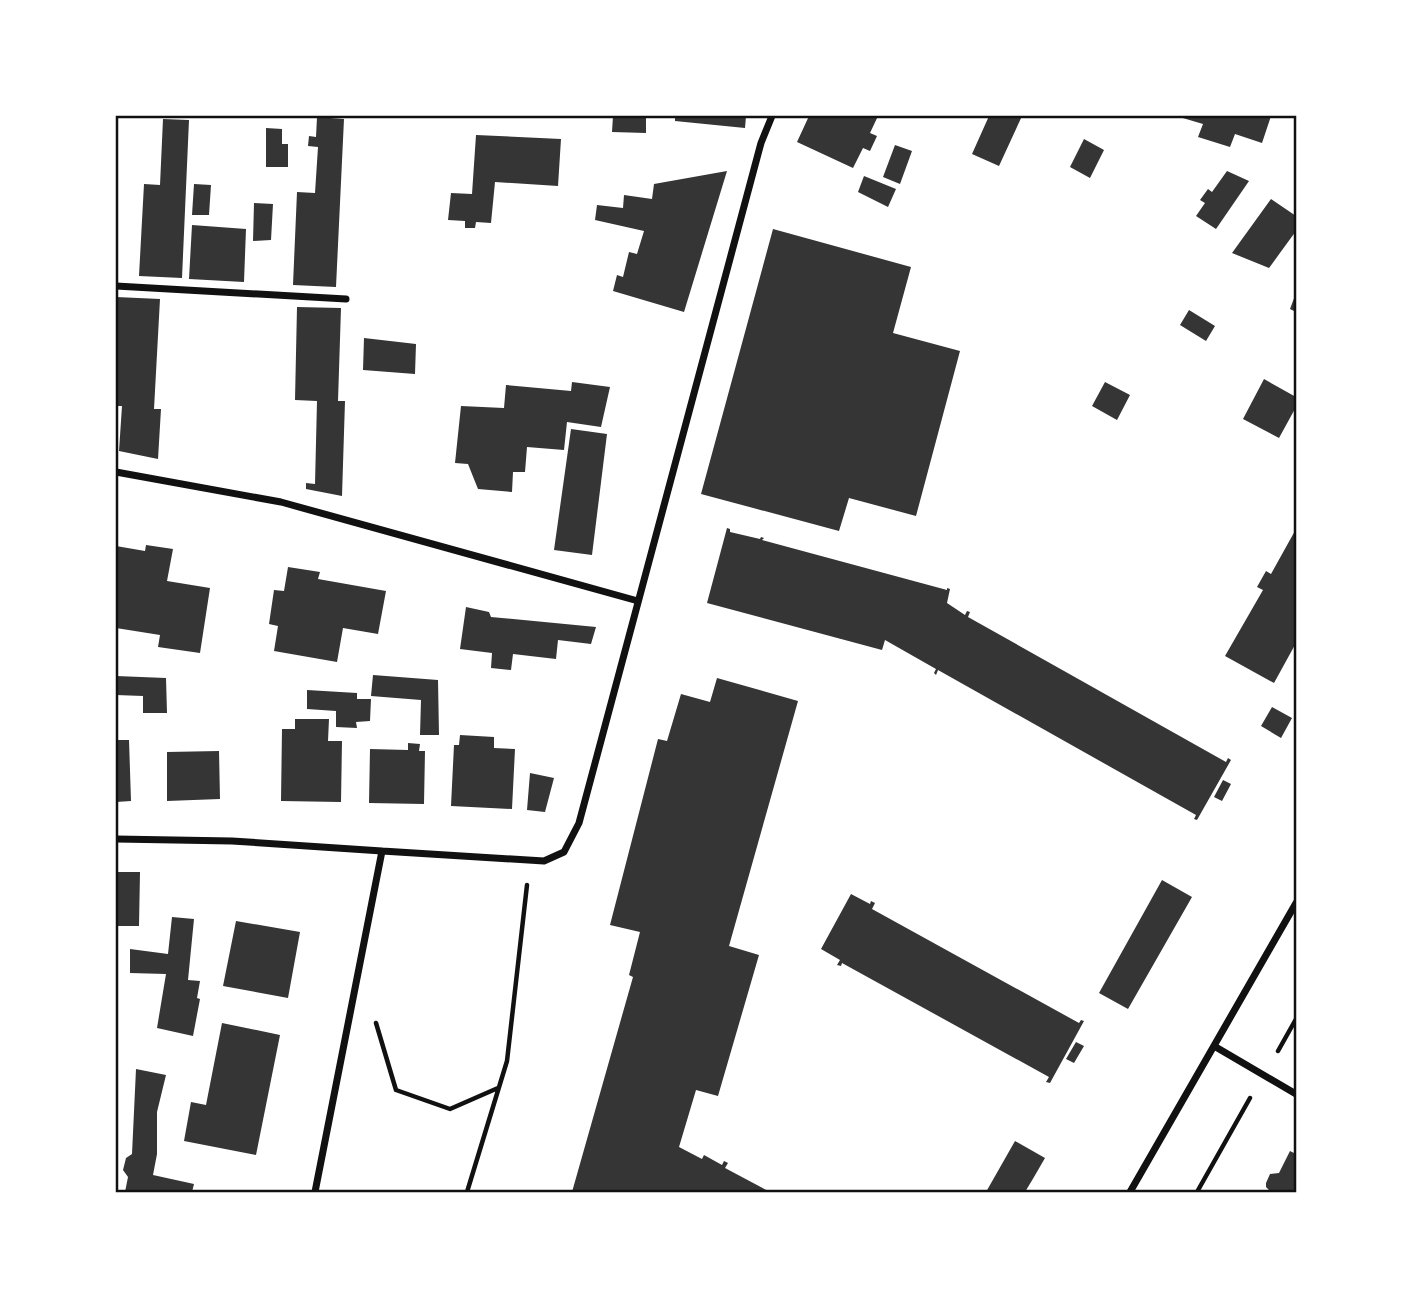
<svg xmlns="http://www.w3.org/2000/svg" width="1412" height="1308" font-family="'Alegreya Sans',sans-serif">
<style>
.building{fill:#353535}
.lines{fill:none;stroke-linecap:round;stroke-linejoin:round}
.path{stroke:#111;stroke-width:4.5}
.minor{stroke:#111;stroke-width:7}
.neatline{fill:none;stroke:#111;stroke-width:2.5}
</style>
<rect width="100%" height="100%" fill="#fff"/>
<path class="building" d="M 613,116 L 646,116 L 646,133 L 612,132 Z
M 675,116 L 746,116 L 745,128 L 675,121 Z
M 809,116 L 878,116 L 870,133 L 877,136 L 870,151 L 863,148 L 853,168 L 797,142 Z
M 989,116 L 1022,116 L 999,166 L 972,154 Z
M 1176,116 L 1271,116 L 1262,143 L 1235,134 L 1230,147 L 1198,137 L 1203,124 Z
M 317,117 L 344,119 L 336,287 L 293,285 L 297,192 L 315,193 L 318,147 L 308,146 L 309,136 L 316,137 Z
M 163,119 L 189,120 L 182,278 L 139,276 L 144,184 L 160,185 Z
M 266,128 L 282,129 L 282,144 L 288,144 L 288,167 L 266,167 Z
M 476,135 L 561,139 L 558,186 L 495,182 L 491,223 L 476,222 L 475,228 L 465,228 L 465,221 L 448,220 L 451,193 L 472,194 Z
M 1084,139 L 1104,150 L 1090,178 L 1070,167 Z
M 895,145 L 912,151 L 900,184 L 883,177 Z
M 727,171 L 684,312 L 613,291 L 617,275 L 623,277 L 629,252 L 637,254 L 644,231 L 595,220 L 597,205 L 623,208 L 624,195 L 652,199 L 654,184 Z
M 1227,171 L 1249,181 L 1216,229 L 1196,216 L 1205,203 L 1200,200 L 1208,189 L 1212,192 Z
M 864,176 L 896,189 L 888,207 L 858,192 Z
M 194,184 L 211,185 L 209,215 L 192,215 Z
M 1271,199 L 1296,216 L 1296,231 L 1269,268 L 1232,253 Z
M 254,203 L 273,204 L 271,240 L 253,241 Z
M 192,225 L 246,229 L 244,282 L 189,279 Z
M 773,229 L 911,267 L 893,333 L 960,351 L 916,516 L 849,498 L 839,531 L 701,494 Z
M 1296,293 L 1296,312 L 1290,309 Z
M 116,297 L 160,299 L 154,409 L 161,409 L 158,459 L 119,451 L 122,406 L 116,406 Z
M 297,307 L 341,308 L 338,401 L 345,401 L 342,496 L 306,489 L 306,483 L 315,484 L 317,401 L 295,400 Z
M 1189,310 L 1215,326 L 1206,341 L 1180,325 Z
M 364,338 L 416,344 L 415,374 L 363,370 Z
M 1264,379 L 1296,397 L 1296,407 L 1279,438 L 1243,419 Z
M 572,382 L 610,387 L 601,427 L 567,422 L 564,450 L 527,447 L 525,472 L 513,472 L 512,492 L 478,489 L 468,464 L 455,463 L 461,406 L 504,408 L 506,385 L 571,391 Z
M 1105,382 L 1130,395 L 1117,420 L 1092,406 Z
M 571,429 L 607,434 L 592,555 L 554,550 Z
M 727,528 L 730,529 L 730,532 L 760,539 L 761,537 L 764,538 L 762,540 L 947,590 L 947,588 L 950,589 L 947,603 L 965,615 L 967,611 L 970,612 L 968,617 L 1226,762 L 1228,758 L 1231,760 L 1197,820 L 1194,819 L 1196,815 L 938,670 L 936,675 L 934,673 L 936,669 L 885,640 L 882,650 L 707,603 Z
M 1296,529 L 1296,643 L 1274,683 L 1225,656 L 1263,590 L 1257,587 L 1266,571 L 1271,574 Z
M 146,545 L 173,549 L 167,581 L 210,588 L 200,653 L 158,647 L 160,635 L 116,628 L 116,546 L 145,551 Z
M 288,567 L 320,572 L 318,579 L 386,591 L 378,634 L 343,628 L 337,662 L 274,651 L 278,626 L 269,624 L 274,590 L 284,591 Z
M 466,607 L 489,612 L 491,617 L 596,627 L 591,644 L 558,640 L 556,659 L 513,654 L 511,670 L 491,668 L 492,653 L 460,649 Z
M 373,675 L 438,680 L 439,735 L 420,735 L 421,700 L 371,696 Z
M 116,676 L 166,678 L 167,713 L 143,713 L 143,696 L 116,695 Z
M 717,678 L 798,701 L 729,946 L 759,955 L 718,1096 L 696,1090 L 679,1147 L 702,1159 L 704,1155 L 722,1165 L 724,1161 L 728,1163 L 725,1168 L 770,1192 L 652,1192 L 643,1190 L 643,1192 L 572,1192 L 633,977 L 629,975 L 640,932 L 610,925 L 658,739 L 667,741 L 681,694 L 710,702 Z
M 307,690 L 357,693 L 357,699 L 371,699 L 370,721 L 356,722 L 357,728 L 336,727 L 336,711 L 307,709 Z
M 1272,707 L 1292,718 L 1281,738 L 1261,726 Z
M 295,719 L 329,719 L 328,741 L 342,741 L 341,802 L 281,801 L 282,729 L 295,729 Z
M 460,735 L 494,737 L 494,748 L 515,749 L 512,809 L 451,806 L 454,745 L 459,745 Z
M 116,740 L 129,740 L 131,801 L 116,802 Z
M 408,743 L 420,744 L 419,751 L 425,751 L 424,804 L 369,803 L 370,749 L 408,750 Z
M 219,751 L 220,799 L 167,801 L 167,752 Z
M 530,773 L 554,778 L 545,812 L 527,810 Z
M 1223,780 L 1231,784 L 1222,801 L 1214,797 Z
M 116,872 L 140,872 L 139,926 L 116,926 Z
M 1162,880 L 1192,897 L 1128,1009 L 1099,993 Z
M 851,894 L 870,904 L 871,901 L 875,903 L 872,909 L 1079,1023 L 1081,1020 L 1084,1021 L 1050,1083 L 1046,1082 L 1049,1077 L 842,963 L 841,966 L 837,965 L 840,960 L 821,949 Z
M 172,917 L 194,919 L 188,980 L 200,981 L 197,998 L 200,999 L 193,1036 L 157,1028 L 166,974 L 130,973 L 130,949 L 168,954 Z
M 236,921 L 300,932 L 288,998 L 223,986 Z
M 222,1023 L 280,1035 L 256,1155 L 184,1141 L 191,1102 L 206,1105 Z
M 1076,1042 L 1084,1046 L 1074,1063 L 1066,1059 Z
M 136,1069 L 166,1075 L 157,1112 L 157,1154 L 153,1175 L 194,1184 L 192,1192 L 125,1192 L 128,1177 L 123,1170 L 126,1158 L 132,1154 Z
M 1015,1141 L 1045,1158 L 1034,1177 L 1025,1192 L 986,1192 Z
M 1290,1151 L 1296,1154 L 1296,1192 L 1268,1192 L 1269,1190 L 1266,1187 L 1266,1183 L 1270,1174 L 1279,1173 Z"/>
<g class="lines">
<path class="path" d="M 376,1023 L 396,1090 L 450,1109 L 498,1088
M 1278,1051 L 1296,1019
M 467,1192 L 507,1061 L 527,885
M 1197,1192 L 1250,1098"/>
<path class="minor" d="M 116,286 L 346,299
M 116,472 L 281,502 L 638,601
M 116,839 L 232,841 L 382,851
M 1214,1046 L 1296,1094
M 315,1192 L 382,851 L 544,861 L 564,852 L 579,823 L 761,143 L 772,116
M 1130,1192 L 1296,903"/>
</g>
<rect width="1412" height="1308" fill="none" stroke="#ffffff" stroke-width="234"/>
<rect x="117" y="117" width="1178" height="1074" class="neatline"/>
</svg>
